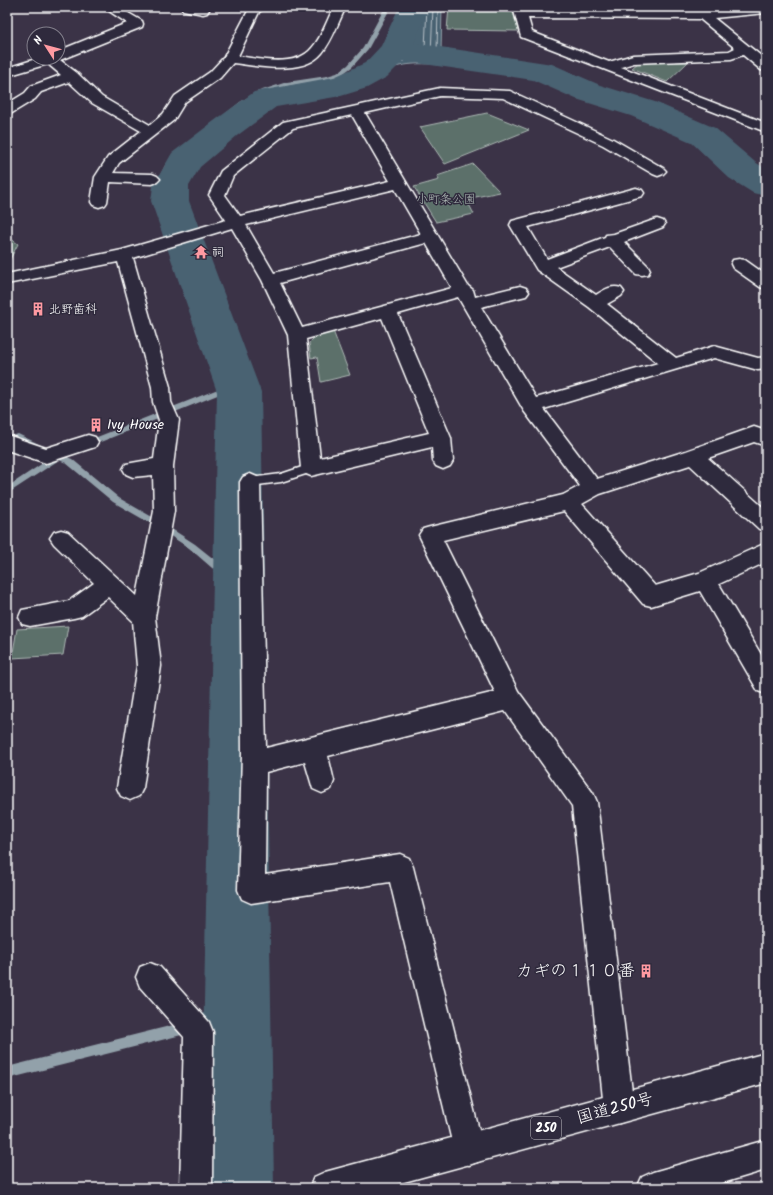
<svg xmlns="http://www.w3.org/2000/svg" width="773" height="1195" font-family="Kalam,'Klee One',sans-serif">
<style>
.green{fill:#5b706a;stroke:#adb8b4}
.water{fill:#4a6272;stroke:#92a1aa}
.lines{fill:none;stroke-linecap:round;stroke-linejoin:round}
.shore{stroke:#b7c0c7;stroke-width:1}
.stream{fill:#92a1aa;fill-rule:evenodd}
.river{fill:#4a6272;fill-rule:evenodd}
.lane-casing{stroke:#fff;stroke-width:3}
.street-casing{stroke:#fff;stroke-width:3}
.highway-casing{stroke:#fff;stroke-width:3}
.lane{fill:#2f2a3d;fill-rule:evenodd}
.street{fill:#2f2a3d;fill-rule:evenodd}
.highway{fill:#2f2a3d;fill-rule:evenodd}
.labels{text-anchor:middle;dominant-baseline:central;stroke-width:3;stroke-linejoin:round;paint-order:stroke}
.far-park-label{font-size:12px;fill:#adb8b4;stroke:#2f2a3d}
.far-poi-label{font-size:12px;fill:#fff;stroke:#2f2a3d;text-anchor:start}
.shield{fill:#2f2a3d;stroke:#c1bfc5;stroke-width:1}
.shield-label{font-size:13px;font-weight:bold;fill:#fff}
.poi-label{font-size:14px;fill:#fff;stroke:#2f2a3d;text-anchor:start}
.near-poi-label{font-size:17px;fill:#fff;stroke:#2f2a3d;text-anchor:end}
.near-street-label{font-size:17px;fill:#fff;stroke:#2f2a3d}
</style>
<rect width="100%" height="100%" fill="#3b3347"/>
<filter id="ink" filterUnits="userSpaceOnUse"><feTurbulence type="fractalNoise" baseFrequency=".025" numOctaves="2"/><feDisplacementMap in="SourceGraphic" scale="8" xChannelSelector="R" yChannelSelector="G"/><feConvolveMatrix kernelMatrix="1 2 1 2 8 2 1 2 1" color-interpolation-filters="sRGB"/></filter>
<g filter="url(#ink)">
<path class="green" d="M 449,7 L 512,7 L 518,31 L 447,30 Z
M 639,62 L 688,62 L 667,82 L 632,68 Z
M 487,113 L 529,130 L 445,164 L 420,127 Z
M 473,164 L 500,192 L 466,199 L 474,214 L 436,222 L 414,187 L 439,180 L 437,176 Z
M 7,236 L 18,244 L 7,265 Z
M 333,331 L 350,375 L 321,382 L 317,357 L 311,358 L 309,343 L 317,335 Z
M 68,626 L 63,655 L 12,658 L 17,629 Z"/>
<path class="water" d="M 402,7 L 442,7 L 441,52 L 453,56 L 446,65 C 420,63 404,62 378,73 L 369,67 L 381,52 L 387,36 L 399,16 Z"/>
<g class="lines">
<path class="shore" d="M 405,7 C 403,19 397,26 391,36 C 386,46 383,56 376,65 L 378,68 L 414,58 L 443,60 L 443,57 L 438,55 L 437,52 L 438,7
M 410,7 C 406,24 395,39 389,56 L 390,58 L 414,53 L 431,54 L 433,7
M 416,7 C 415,22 405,33 399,47 L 400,49 L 425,47 L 427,7"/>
<path class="stream" d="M 385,7 L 391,7 L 368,49 L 352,67 L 341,75 L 330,79 L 288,86 L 260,94 L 244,104 L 182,153 L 171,166 L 162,183 L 162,208 L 195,283 L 221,350 L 226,390 L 225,392 L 88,447 L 82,447 L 81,445 L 82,443 L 218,389 L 213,350 L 189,283 L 156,208 L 156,183 L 165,165 L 178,151 L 240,102 L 256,92 L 287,82 L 327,76 L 337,73 L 348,65 L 363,48 Z
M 18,434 L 43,446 L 44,448 L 43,450 L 37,450 L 15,439 L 14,437 L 15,435 Z
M 54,451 L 72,459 L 119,498 L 161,522 L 195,544 L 225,568 L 242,577 L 243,580 L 242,583 L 236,583 L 219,574 L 189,548 L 155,526 L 113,502 L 66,463 L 59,460 L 7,494 L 7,487 L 52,457 L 50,454 Z
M 237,1009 L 241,1011 L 243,1015 L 241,1019 L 237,1021 L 7,1079 L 7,1067 Z"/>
<path class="river" d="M 399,7 L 429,7 L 414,43 L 552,64 L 600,85 L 655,102 L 715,128 L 755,162 L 766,169 L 766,196 L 753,193 L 729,178 L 691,142 L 631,116 L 576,99 L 533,80 L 403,61 L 387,77 L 367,88 L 341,96 L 276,107 L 238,135 L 200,167 L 189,186 L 189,201 L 261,392 L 274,1188 L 200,1188 L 217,392 L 151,201 L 153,186 L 172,153 L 214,121 L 254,92 L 334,77 L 365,63 L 381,46 Z"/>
<g class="lane-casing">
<path id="lane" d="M 311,464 L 315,465 L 316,468 L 315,471 L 281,482 L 250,486 L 246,485 L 244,482 L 246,479 L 250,478 L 281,474 Z"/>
</g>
<g class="street-casing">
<path id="street" d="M 103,7 L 118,7 L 142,21 L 143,24 L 142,27 L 60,60 L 77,73 L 102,97 L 150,125 L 163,114 L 175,96 L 210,72 L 224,57 L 250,7 L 266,7 L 259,12 L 238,56 C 260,59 296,68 312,48 C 322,37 327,20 334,7 L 346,7 C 338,22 333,40 322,53 C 303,76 259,66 233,63 L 220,78 L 185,102 L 174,120 L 119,163 L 113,173 L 152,174 L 157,176 L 160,179 L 157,182 L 152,184 L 110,182 L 107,202 L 105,205 L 99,207 L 93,205 L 91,202 L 95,177 L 108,157 L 141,131 L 92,103 L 69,82 L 41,92 L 35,99 L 12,113 L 7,114 L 7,104 L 25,93 L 31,86 L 61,75 L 48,64 L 7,76 L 7,68 L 39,58 L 58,58 L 58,51 L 127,23 Z
M 181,7 L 206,7 L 209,10 L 207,13 L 203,14 L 183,10 Z
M 513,7 L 525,7 L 526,10 L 703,11 L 747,7 L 766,7 L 766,13 L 714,18 L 766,60 L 766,71 L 761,70 L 743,55 L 731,59 L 634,63 L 621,67 L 766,123 L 766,132 L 521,37 ZM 528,18 L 700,19 L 735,48 L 729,51 L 633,55 L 609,62 L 532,32 Z
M 440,88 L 510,91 L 613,139 L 663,168 L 666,171 L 663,174 L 658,176 L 653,174 L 603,145 L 503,98 L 440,96 L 365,113 L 468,286 L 473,290 L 475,297 L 520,286 L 526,288 L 529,292 L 526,296 L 481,307 L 536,398 L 658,363 L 589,307 L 537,270 L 510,225 L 512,221 L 636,188 L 642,190 L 644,193 L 642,196 L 528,227 L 547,259 L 605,237 L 606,235 L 614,234 L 651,221 L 657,219 L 663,221 L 665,224 L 663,227 L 624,242 L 648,266 L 650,270 L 648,274 L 642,275 L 636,274 L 610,247 L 556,267 L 596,295 C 604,290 611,285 621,288 L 624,292 L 621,296 L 607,304 L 676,358 L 714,346 L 758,358 L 766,357 L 766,369 L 758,370 L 714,358 L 544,409 L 597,479 L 686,451 L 754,427 L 766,431 L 766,446 L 754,442 L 708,458 L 766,510 L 766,531 L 759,529 L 690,465 L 600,494 L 582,504 L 655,586 L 699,573 L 766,543 L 766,562 L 719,584 L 766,663 L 766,694 L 758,691 L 700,591 L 651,606 L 643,604 L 564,511 L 443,540 L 518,691 L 593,793 L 597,802 L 634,1108 L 630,1119 L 619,1123 L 608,1119 L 604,1108 L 572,806 L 505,711 L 328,756 L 334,781 L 331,789 L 322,793 L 313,789 L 305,762 L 266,772 L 265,875 L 400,854 L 409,858 L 413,867 L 484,1150 L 480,1161 L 469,1165 L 458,1161 L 454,1150 L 390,882 L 251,903 L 242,899 L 238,890 L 242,754 L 240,482 L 243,477 L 250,474 L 257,477 L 260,482 L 266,748 L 495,692 L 419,535 L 423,529 L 430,527 L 563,495 L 580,486 L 524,411 L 458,297 L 398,314 L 451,438 L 453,461 L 450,466 L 443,469 L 436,466 L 433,461 L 432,447 L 311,476 L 304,473 L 301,468 L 288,335 L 262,280 L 232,228 L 133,258 L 170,387 L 171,402 L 179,420 L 173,466 L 174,511 L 155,617 L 161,666 L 143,788 L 139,796 L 130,800 L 121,796 L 117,788 L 137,666 L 133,621 L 108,597 L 82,616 L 74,618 L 30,626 L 22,624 L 19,617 L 22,610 L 69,601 L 94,583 L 54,544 L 50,538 L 54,532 L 61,530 L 68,532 L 137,596 L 154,511 L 153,475 L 133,477 L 126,474 L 123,469 L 126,464 L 154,459 L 159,420 L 153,402 L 152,387 L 118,262 L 7,284 L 7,274 L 122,250 L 226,220 L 209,195 L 221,171 L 283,122 ZM 352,115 L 390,181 L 240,216 L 225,195 L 233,176 L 293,128 ZM 395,189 L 421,234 L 274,273 L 246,225 ZM 426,243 L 452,288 L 302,328 L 280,283 ZM 382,318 L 429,433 L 320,458 L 306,339 Z
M 739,259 L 745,260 L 766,275 L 766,289 L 760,287 L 733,268 L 731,264 L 733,260 Z
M 7,435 L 46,448 L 88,435 L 95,437 L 98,442 L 95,447 L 46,463 L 7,450 Z
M 150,963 L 160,967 L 209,1022 L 213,1032 L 212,1188 L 180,1188 L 184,1037 L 140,987 L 136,977 L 140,967 Z"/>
</g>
<g class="highway-casing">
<path id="highway" d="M 766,1053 L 766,1083 L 382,1188 L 309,1188 L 314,1177 L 325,1172 Z
M 766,1140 L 766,1170 L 706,1188 L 637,1188 L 642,1177 L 653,1172 Z"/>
</g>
<use href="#lane" class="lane"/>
<use href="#street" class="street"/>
<use href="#highway" class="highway"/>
</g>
</g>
<defs>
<g id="temple-bare" transform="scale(1.08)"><path d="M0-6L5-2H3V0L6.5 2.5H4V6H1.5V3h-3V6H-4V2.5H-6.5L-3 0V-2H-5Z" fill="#ff9aa2" stroke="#2f2a3d" stroke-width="2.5" paint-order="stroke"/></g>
<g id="building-bare" transform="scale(1.08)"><path d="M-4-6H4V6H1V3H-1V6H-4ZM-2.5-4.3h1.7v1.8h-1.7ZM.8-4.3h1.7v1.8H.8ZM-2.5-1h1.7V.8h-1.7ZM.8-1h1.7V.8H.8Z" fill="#ff9aa2" stroke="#2f2a3d" stroke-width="2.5" paint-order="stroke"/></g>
</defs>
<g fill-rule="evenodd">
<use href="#temple-bare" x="201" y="252"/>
<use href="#building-bare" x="38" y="309"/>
<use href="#building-bare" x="96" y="425"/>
<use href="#building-bare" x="646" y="971"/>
</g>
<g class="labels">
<g class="far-park-label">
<text x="446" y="199">小町条公園</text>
</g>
<g class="far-poi-label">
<text x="212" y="252">祠</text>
<text x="49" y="309">北野歯科</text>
</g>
<rect class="shield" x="531" y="1117" width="30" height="22" rx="3"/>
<g class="shield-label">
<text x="546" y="1128">250</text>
</g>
<g class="poi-label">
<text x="107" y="425">Ivy House</text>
</g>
<g class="near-poi-label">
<text x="635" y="971">カギの１１０番</text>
</g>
<g class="near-street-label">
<text transform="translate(615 1109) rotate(-15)">国道250号</text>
</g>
</g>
<rect width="773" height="1195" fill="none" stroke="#2f2a3d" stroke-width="24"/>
<rect x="12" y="12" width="749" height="1171" fill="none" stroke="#fff" stroke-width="1.5" filter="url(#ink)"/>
<g transform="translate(46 46) rotate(306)"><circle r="19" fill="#2f2a3d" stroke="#827f8b"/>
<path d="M0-3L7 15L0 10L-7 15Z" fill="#ff9aa2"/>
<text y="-6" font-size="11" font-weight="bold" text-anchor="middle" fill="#ffffff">N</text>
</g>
</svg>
